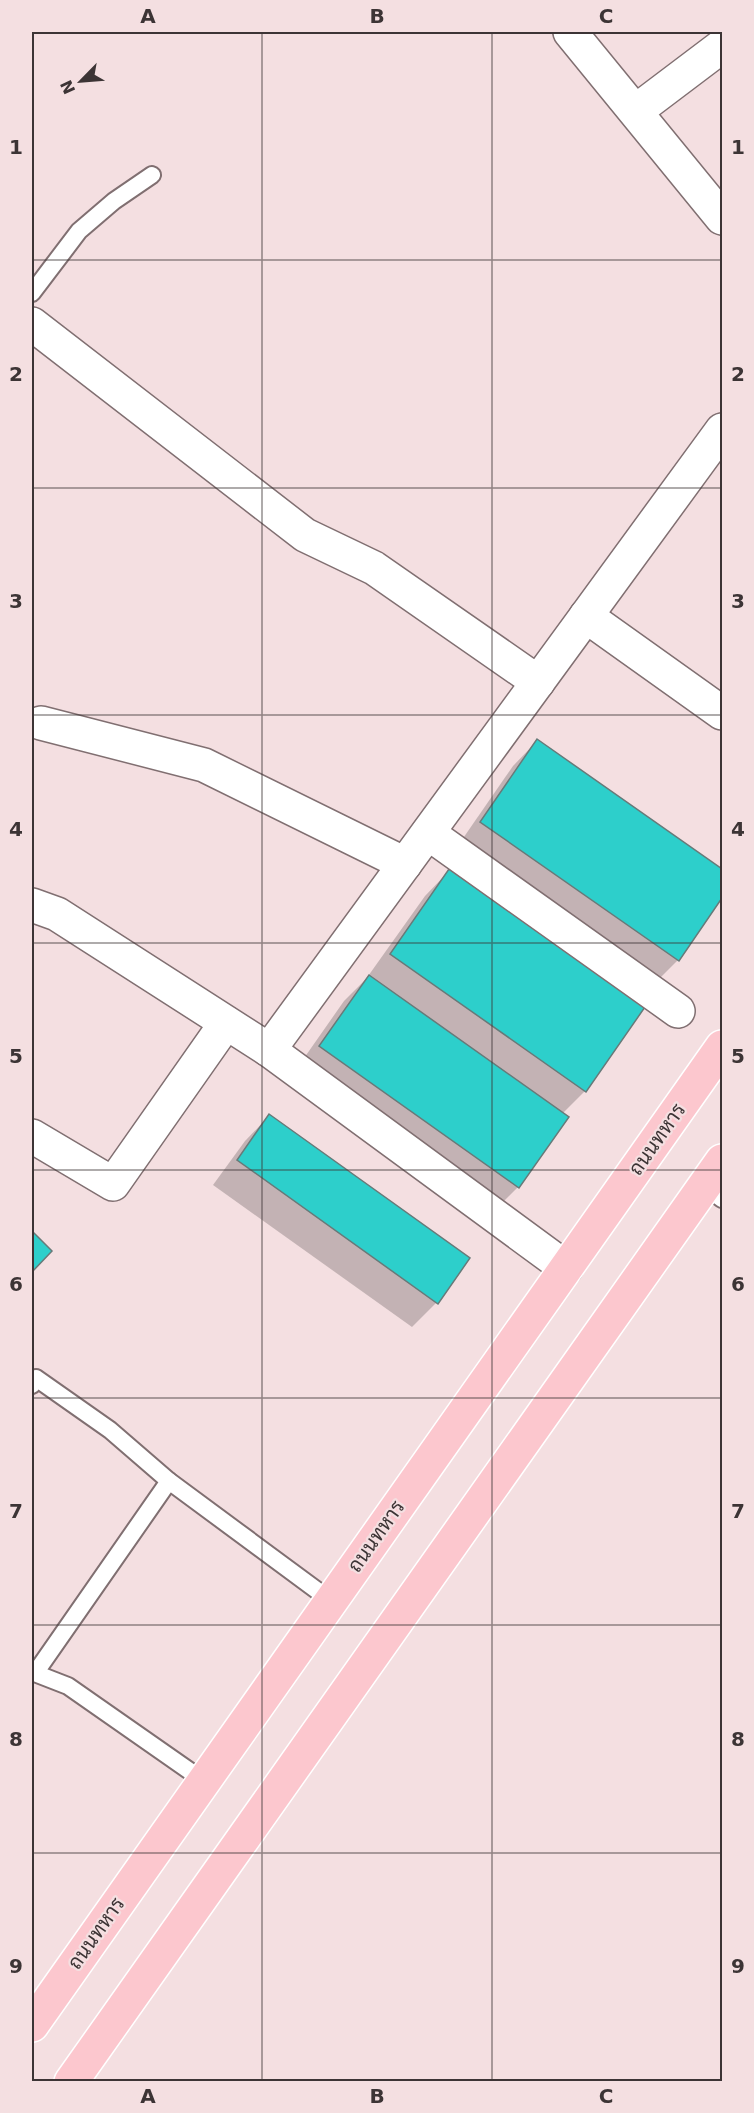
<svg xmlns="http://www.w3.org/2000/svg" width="754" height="2113" viewBox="0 0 754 2113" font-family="'DejaVu Sans',Sarabun,sans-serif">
<rect width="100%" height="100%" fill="#f4dfe1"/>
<g fill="#0003">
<path d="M537,741l185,130v24l-44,65 -24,24 -197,-137 56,-81z"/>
<path d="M449,871l194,137 -58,83 -23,23 5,4 -49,69 -25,25 -198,-141 49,-70 22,-22 59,-83z"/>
<path d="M269,1116l167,187 -24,24 -199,-142 32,-44z"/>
<path d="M32,1233l18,18 -18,19z"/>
</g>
<g fill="#2dcfcb" stroke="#677a79" stroke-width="1.5">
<path d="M537,739l185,130v29l-43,63 -199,-139z"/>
<path d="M449,869l196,138 -59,85 -196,-138z"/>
<path d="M369,975l200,142 -50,71 -200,-142z"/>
<path d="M269,1114l201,144 -32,46 -201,-144z"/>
<path d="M32,1231l20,20 -20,21z"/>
</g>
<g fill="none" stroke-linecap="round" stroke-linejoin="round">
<g stroke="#806f71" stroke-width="20">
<g id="lane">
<path d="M32,293l47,-62 35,-30 38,-26"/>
<path d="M706,1187l16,12"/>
<path d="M32,1385l4,-7 74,52 59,51 161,119"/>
<path d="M32,1672l36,14 136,95"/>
<path d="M36,1672l133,-191"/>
</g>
</g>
<g stroke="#806f71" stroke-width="36">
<g id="street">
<path d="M570,32l152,186"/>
<path d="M636,111l86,-65"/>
<path d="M32,324l273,211 69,33 164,114"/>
<path d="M586,616l136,97"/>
<path d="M41,723l163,42 201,99"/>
<path d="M428,833l250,178"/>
<path d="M32,905l25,9 212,136 297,218"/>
<path d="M269,1050l453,-620"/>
<path d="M32,1136l81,48 113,-161"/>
</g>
</g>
<g stroke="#fff" stroke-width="36">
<g id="primary">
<path d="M32,2025l690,-978"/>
<path d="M71,2082l651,-921"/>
</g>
</g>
<use href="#lane" stroke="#fff" stroke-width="16"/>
<use href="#street" stroke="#fff" stroke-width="33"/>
<use href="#primary" stroke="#fcc7ce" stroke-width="33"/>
</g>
<path fill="none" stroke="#3c3435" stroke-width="1.5" stroke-opacity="0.55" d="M262,32v2050M492,32v2050M32,260h690M32,488h690M32,715h690M32,943h690M32,1170h690M32,1398h690M32,1625h690M32,1853h690"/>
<g text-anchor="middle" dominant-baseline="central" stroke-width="4.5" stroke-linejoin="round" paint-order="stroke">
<g font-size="20" fill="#3c3435" stroke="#f4dfe1">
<text transform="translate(657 1139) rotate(-55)">ถนนทหาร</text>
<text transform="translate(376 1536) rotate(-55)">ถนนทหาร</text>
<text transform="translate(96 1933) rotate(-55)">ถนนทหาร</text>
</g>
</g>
<rect width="754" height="2113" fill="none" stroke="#f4dfe1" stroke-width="66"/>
<g transform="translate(81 81) rotate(245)" stroke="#f4dfe1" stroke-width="4.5" paint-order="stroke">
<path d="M0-4.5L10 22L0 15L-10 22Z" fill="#3c3435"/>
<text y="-9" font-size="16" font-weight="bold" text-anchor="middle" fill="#3c3435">N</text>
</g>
<rect x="33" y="33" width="688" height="2047" fill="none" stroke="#3c3435" stroke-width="2"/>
<g font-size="20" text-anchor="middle" font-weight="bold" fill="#3c3435">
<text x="148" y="23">A</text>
<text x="377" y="23">B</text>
<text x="606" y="23">C</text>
<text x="16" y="154">1</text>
<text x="738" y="154">1</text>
<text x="16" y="381">2</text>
<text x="738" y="381">2</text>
<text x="16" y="608">3</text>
<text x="738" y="608">3</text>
<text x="16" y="836">4</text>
<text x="738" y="836">4</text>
<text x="16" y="1063">5</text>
<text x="738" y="1063">5</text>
<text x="16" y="1291">6</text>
<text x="738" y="1291">6</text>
<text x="16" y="1518">7</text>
<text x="738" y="1518">7</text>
<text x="16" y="1746">8</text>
<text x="738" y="1746">8</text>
<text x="16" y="1973">9</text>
<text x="738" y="1973">9</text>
<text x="148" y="2103">A</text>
<text x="377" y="2103">B</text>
<text x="606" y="2103">C</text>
</g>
</svg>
